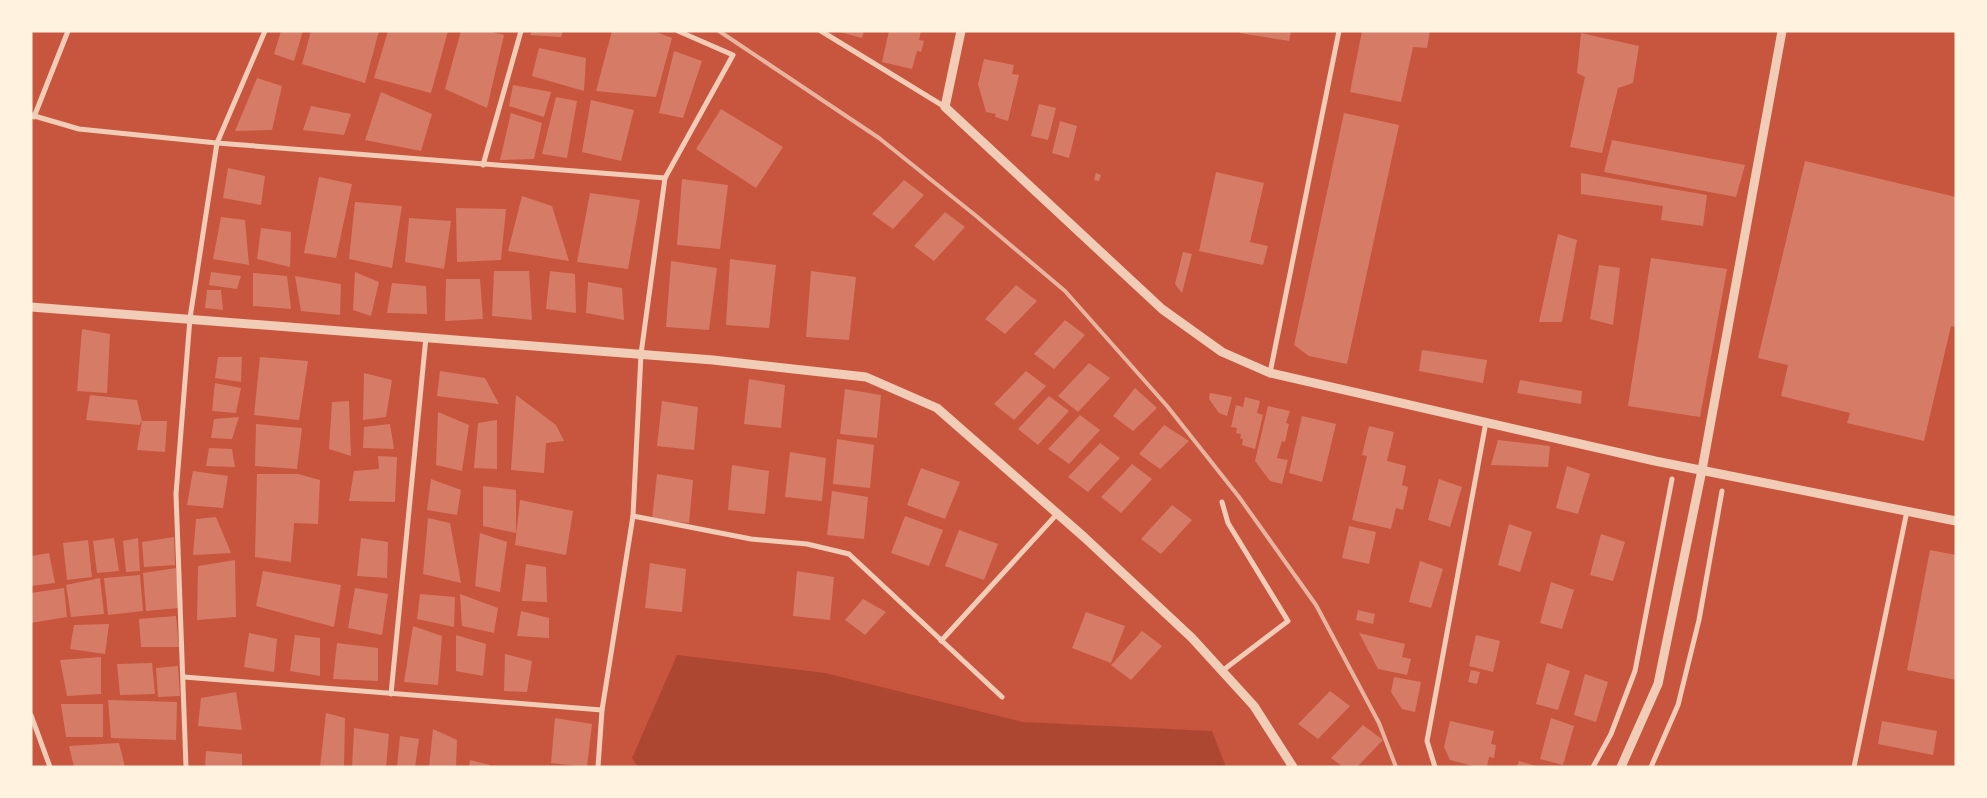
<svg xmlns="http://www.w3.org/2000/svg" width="1987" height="798" viewBox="0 0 1987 798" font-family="'Exo 2',sans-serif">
<rect width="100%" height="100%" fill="#c8553d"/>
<path fill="#ae4732" d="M677,655l148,18 198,49 189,9 14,36h-588l-6,-9z"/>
<g fill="#d67c66">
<path d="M281,31h22l-9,30 -20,-7z"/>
<path d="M311,31h68l-14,52 -63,-19z"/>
<path d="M388,31h60l-17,62 -57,-15z"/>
<path d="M461,31h27l16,4 -17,73 -42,-19z"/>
<path d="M532,31h31l-2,6 -31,-2z"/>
<path d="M612,31h42l18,7 -16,59 -60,-6z"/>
<path d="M836,31h28l-2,7z"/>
<path d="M889,31h32l-2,9 5,1 -3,11 -4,-1 -5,18 -30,-7z"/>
<path d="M1240,31h51l-2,10 -49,-8z"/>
<path d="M1362,31h68l-3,17 -14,-1 -12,55 -51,-10z"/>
<path d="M1581,33l58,13 -6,37 -15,5 -16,65 -32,-6 15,-70 -8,-4z"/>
<path d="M539,48l47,10 -2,33 -52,-15z"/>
<path d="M674,51l28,10 -19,57 -24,-5z"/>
<path d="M984,59l30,6 -2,9 7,1 -11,46 -13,-4 1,-3 -10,-2 -8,-28z"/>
<path d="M257,78l25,8 -10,44 -37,1z"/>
<path d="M513,85l38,7 -7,25 -35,-11z"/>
<path d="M381,92l51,22 -11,37 -56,-11z"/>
<path d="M556,97l21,4 -10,57 -25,-4z"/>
<path d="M591,100l43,10 -13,51 -39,-9z"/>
<path d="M1039,104l17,4 -8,32 -17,-4z"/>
<path d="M311,106l40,8 -7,21 -41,-5z"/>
<path d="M721,109l62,38 -27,41 -60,-39z"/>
<path d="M511,113l31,10 -8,36 -34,1z"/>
<path d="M1344,113l55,12 -52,239 -38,-8 -15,-11z"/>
<path d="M1060,121l17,5 -8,32 -17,-5z"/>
<path d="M1612,140l133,25 -9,32 -132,-25z"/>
<path d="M1805,161l151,36v130l-5,-1 -27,115 -77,-18 3,-10 -69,-17 7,-31 -30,-7z"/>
<path d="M228,168l37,8 -4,29 -38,-7z"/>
<path d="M1216,172l48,11 -14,59 18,4 -5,19 -64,-14z"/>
<path d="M1096,173l5,2 -2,6 -5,-1z"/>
<path d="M1581,173l126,22 -4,31 -42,-6 2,-14 -82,-12z"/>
<path d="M319,177l33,7 -16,74 -32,-5z"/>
<path d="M682,179l46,6 -8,64 -43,-4z"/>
<path d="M904,180l20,15 -31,34 -21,-15z"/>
<path d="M590,193l50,7 -12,69 -51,-7z"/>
<path d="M522,196l30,10 17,55 -61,-10z"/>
<path d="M355,202l47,4 -10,62 -43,-9z"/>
<path d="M456,208l50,1 -5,51 -44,2z"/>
<path d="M945,212l20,15 -31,34 -20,-15z"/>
<path d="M221,217l24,3 4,45 -36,-6z"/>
<path d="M409,218l42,3 -7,48 -39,-7z"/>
<path d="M261,228l30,4 -1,35 -33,-8z"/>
<path d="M1558,234l19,6 -15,82h-23z"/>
<path d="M1183,252l9,2 -10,39 -7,-9z"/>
<path d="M1651,258l76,11 -27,148 -72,-11z"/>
<path d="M730,259l46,6 -7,63 -43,-3z"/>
<path d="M671,261l46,7 -8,62 -43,-3z"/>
<path d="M1599,265l21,3 -7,57 -23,-6z"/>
<path d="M494,271h35l3,49 -40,-4z"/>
<path d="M550,271l25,3 1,39 -30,-4z"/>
<path d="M811,271l45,6 -7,63 -43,-3z"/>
<path d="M211,272l30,4 -4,13 -28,-4z"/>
<path d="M355,272l24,10 -8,34 -18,-6z"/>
<path d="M253,273l34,3 4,33 -38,-3z"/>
<path d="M295,276l46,8 -1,31 -39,-4z"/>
<path d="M446,279h34l3,40 -38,2z"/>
<path d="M588,282l34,6 2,32 -38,-7z"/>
<path d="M392,283l34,3 1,28 -40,-1z"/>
<path d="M1016,285l21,16 -32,33 -20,-15z"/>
<path d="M207,290h14l2,20 -18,-2z"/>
<path d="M1065,320l20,15 -31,34 -20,-15z"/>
<path d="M82,329l28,5 -3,59 -30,-2z"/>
<path d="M1422,350l65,10 -4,23 -64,-12z"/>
<path d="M218,357h24l-1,25 -26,-4z"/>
<path d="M260,357l48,4 -9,59 -45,-5z"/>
<path d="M1089,363l21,15 -32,34 -20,-16z"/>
<path d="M440,371l45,7 14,26 -62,-8z"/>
<path d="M1026,371l20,15 -32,34 -20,-16z"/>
<path d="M364,373l28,7 -6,37 -23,3z"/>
<path d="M749,379l36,6 -4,43 -37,-4z"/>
<path d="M1520,380l62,11 -1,13 -64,-11z"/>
<path d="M215,383l26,5 -5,25 -24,-2z"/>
<path d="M1135,388l22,20 -24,23 -20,-15z"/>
<path d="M845,389l36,6 -4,43 -37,-4z"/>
<path d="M1210,393l22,4 -5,19 -8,-3 -10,-14z"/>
<path d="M90,395l47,5 5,21h25l-2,31 -28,-2 5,-29 -3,4 -53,-5z"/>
<path d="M516,395l40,30 8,16 -18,2 -2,30 -33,-3z"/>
<path d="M1049,396l20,15 -31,34 -20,-16z"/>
<path d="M1245,397l15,4 -3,12 6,2 -8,34 -13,-4 1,-6 -3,-1 1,-4 -5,-1 1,-5 -6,-1 5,-22 7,2z"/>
<path d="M349,401l2,55 -22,-7 3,-47z"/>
<path d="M662,401l36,6 -4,43 -37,-4z"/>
<path d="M1268,406l22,5 -4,12 3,1 -4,18 -3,-1 -5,17 11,2 -6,24 -12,-3 -15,-20z"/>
<path d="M438,412l31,13 -7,46 -26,-6z"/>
<path d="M1080,415l20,15 -31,34 -21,-15z"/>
<path d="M1302,416l34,8 -14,58 -33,-9z"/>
<path d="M239,417l-7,22 -21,-1 3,-19z"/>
<path d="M497,420v49l-23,-1 4,-45z"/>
<path d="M256,424l46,4 -5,41 -42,-3z"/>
<path d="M390,424l4,25 -31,-1 1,-21z"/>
<path d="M1164,425l25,16 -29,28 -21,-15z"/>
<path d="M1369,426l25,6 -7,29 19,5 -4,19 6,2 -5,23 -7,-2 -5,21 -39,-9 15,-64 -5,-1z"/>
<path d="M837,439l37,6 -4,43 -37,-4z"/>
<path d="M1498,440l52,6 -2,21 -57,-2z"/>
<path d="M1100,443l20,15 -32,34 -20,-15z"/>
<path d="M209,448l23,1 3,18 -29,-1z"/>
<path d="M790,452l36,6 -4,43 -37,-4z"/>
<path d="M378,456l19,1 -2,45 -46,-1 5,-30 25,-2z"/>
<path d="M1132,464l20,15 -31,34 -20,-16z"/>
<path d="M732,465l37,6 -4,43 -37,-4z"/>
<path d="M1567,466l23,8 -12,40 -22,-6z"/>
<path d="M921,468l39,14 -15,37 -38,-14z"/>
<path d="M193,471l35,5 -5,32 -36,-3z"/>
<path d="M257,474h41l22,6 -2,44 -24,-1 -3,39 -36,-5z"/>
<path d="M657,474l36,6 -4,43 -37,-4z"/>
<path d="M431,479l30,11 -4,25 -30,-5z"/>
<path d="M1439,479l23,8 -12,40 -22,-7z"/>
<path d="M483,486l33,4v43l-33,-7z"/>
<path d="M832,491l36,6 -4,42 -37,-4z"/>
<path d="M520,500l53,11 -7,44 -51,-10z"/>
<path d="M1172,505l20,15 -31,34 -20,-15z"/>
<path d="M905,516l38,14 -14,36 -38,-13z"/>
<path d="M216,517l15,36 -38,2 3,-36z"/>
<path d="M428,518l22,5 11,60 -38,-9z"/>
<path d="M1509,524l23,8 -12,40 -22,-7z"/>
<path d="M1349,526l27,6 -7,32 -27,-6z"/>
<path d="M959,530l39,14 -14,36 -39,-14z"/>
<path d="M480,533l27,9 -7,50 -25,-6z"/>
<path d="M1601,534l24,8 -12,39 -23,-6z"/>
<path d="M174,537l1,28 -31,2 -2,-25z"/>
<path d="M114,538l5,33 -22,2 -4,-32z"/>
<path d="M138,538l2,33 -14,1 -3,-31z"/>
<path d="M361,538l27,4 -1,36 -30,-2z"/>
<path d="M88,540l4,37 -25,3 -4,-37z"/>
<path d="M1930,550l26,5v125l-49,-10z"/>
<path d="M49,553l6,30 -24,3v-30z"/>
<path d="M235,560l1,57 -39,3 1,-54z"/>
<path d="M1420,561l23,8 -12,39 -22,-6z"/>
<path d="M650,563l36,6 -4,43 -37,-4z"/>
<path d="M526,564l20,3 1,35 -25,-1z"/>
<path d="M176,568l3,40 -33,3 -3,-38z"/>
<path d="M263,571l78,14 -7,42 -78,-21z"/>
<path d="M797,571l37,6 -4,43 -37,-4z"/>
<path d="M140,575l3,36 -35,4 -4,-37z"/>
<path d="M100,578l4,36 -33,3 -5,-32z"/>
<path d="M1551,582l23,8 -12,39 -22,-6z"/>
<path d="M64,588l3,29 -36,6v-30z"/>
<path d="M355,588l33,6 -6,41 -34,-7z"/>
<path d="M420,594l35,3 -1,30 -37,-8z"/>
<path d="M460,594l38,14 -4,25 -32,-7z"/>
<path d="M863,599l23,13 -21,23 -20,-15z"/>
<path d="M1358,610l17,4 -2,10 -17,-4z"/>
<path d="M521,611l28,7v20l-32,-2z"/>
<path d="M1086,612l39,14 -14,37 -39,-15z"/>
<path d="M176,616l3,31h-38l-2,-28z"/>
<path d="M109,624l-4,30 -35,-5 4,-24z"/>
<path d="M413,626l29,10 -4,49 -34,-3z"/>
<path d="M1142,631l20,15 -31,34 -20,-15z"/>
<path d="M249,633l28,6 -3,33 -30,-5z"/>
<path d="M1359,633l46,11 -3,13 9,2 -4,16 -29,-6z"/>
<path d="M295,635l25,3v38l-30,-5z"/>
<path d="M456,635l30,9 -3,32 -27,-5z"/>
<path d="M1476,635l24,6 -7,31 -24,-6z"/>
<path d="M337,643l41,5v33l-45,-2z"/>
<path d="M505,654l27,7 -5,31 -23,-1z"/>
<path d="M101,657v37l-34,2 -7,-36z"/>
<path d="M152,663l3,31 -35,1 -3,-31z"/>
<path d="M1547,663l23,8 -12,39 -22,-6z"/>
<path d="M178,666l2,30 -22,1 -2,-29z"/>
<path d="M1471,670l9,2 -3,12 -9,-2z"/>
<path d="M1585,674l23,8 -12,40 -22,-7z"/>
<path d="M1394,677l27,5 -6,30 -13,-3 -11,-17z"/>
<path d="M1330,691l20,15 -32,33 -20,-15z"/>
<path d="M236,692l6,38 -44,-4 3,-28z"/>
<path d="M108,700l69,2 -1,38 -65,-2z"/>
<path d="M61,704h42v33h-37z"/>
<path d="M326,713l19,5 -1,49h-24z"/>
<path d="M555,718l37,6 -5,43 -36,-4z"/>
<path d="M1551,718l23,8 -11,39 -23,-6z"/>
<path d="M1450,721l44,10 -3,13 5,1 -2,13 -5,-1 -2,10h-10l-27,-7 -6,-13z"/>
<path d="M1882,721l55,10 -4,24 -55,-11z"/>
<path d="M1363,725l20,15 -26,27h-14l-12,-9z"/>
<path d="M354,728l35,6 -3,33h-34z"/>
<path d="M433,729l24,11 -1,27h-27z"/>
<path d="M400,736l19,3 -4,28h-18z"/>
<path d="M119,743l6,24h-51l-5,-21z"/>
<path d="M206,751l36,3v13h-37z"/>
<path d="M470,760l20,5v2h-21z"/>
<path d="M1519,761l17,5v1h-19z"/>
</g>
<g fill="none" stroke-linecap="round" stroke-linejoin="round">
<g stroke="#f1ccb7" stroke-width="5">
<path d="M821,31l124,76"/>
<path d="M31,115l48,14 138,14 448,35"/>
<path d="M34,117l34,-86"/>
<path d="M483,165l38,-134"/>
<path d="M1270,373l69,-342"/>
<path d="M1222,502l6,21 60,98 -66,50"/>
<path d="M633,516l118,23 56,5 42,10 153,143"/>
<path d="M941,641l116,-127"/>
<path d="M184,677l418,33"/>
<path d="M391,694l35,-357"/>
<path d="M31,715l19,52"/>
<path d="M186,767l-10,-273 14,-176 27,-175 48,-112"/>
<path d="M598,767l4,-57 31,-194 8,-162 24,-176 68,-123 -55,-24"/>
<path d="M1435,767l-8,-26 59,-319"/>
<path d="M1593,767l18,-33 24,-63 37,-192"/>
<path d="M1651,767l27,-62 21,-85 23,-129"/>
<path d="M1854,767l53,-256"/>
</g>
<g stroke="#f1ccb7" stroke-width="9">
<path d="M961,31l-16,76 217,202 60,43 48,21 385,88 301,60"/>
<path d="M31,307l682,53 153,17 71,31 147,129 108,101 62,68 39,61"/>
<path d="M1621,767l37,-83 44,-214 80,-439"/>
</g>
<path stroke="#e9b49f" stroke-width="4" d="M719,31l160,107 96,77 90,76 102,115 72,91 77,108 63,118 17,44"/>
</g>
<rect width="1987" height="798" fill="none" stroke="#fff3e0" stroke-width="65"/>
</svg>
